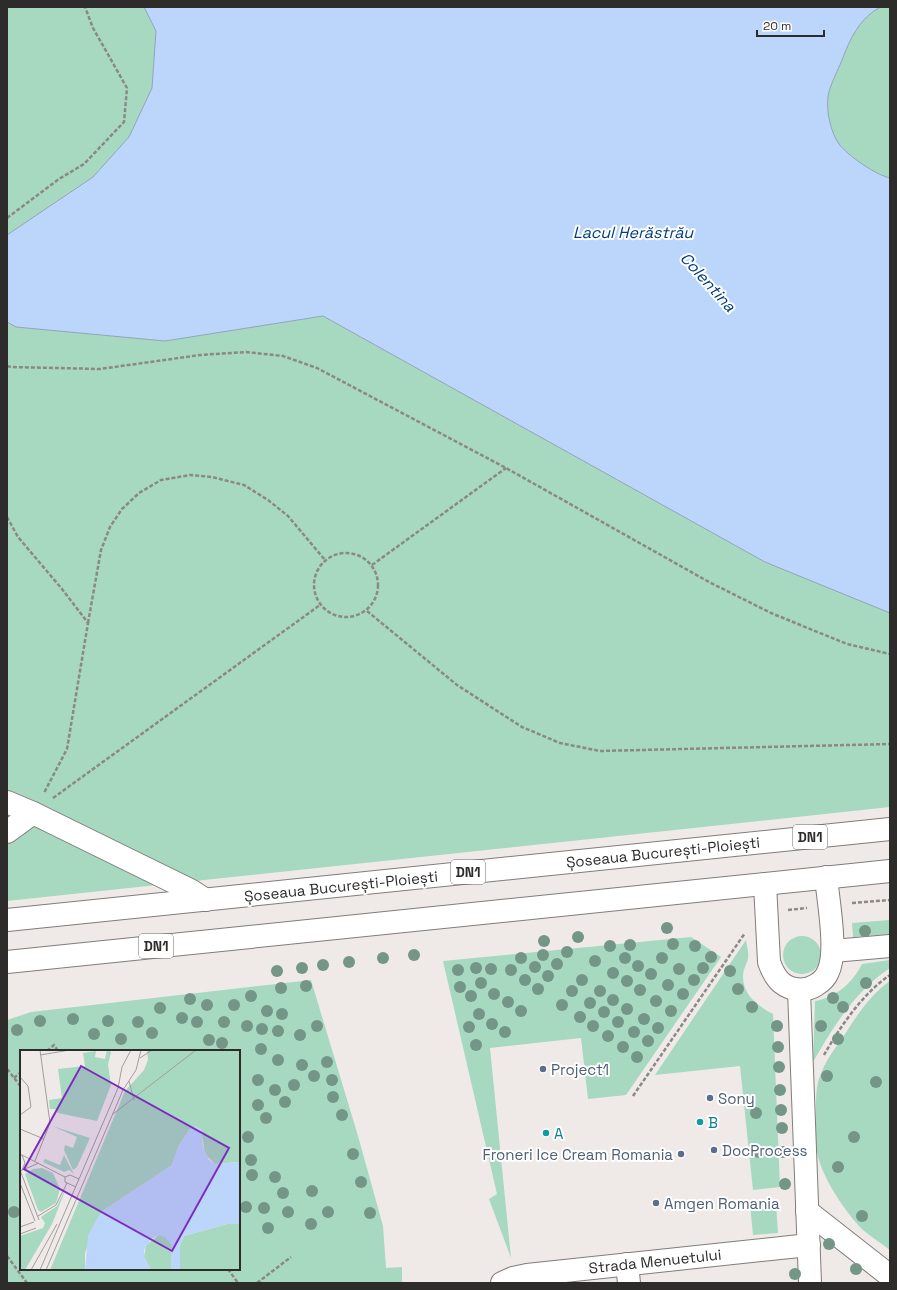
<svg xmlns="http://www.w3.org/2000/svg" width="897" height="1290" viewBox="0 0 897 1290" font-family="'Space Grotesk',sans-serif">
<rect width="100%" height="100%" fill="#efeae7"/>
<g fill="#a6d9c0" fill-rule="evenodd">
<path d="M7,7h137l12,24 -4,57 -23,49 -36,40 -86,58z"/>
<path d="M881,7h9v171c-14,-3 -42,-22 -51,-34 -8,-11 -13,-33 -11,-47 1,-10 10,-27 14,-37 8,-21 18,-43 39,-53z"/>
<path d="M323,316l442,246 125,51v194l-883,94v-579l9,5 149,14z"/>
<path d="M890,920v14l-37,3 -1,-14z"/>
<circle cx="802" cy="955" r="19"/>
<path d="M691,937l30,20 -95,138 -38,4 -7,-61 -91,10 21,210 -22,-59 8,-5 -54,-233z"/>
<path d="M746,940c1,6 3,13 2,19 -2,6 -5,11 -5,18 0,18 15,29 30,37l7,173 -27,3 -13,-124 -85,9z"/>
<path d="M890,960v8c-34,22 -57,59 -77,94l2,-61c22,-4 37,-18 47,-37z"/>
<path d="M311,980l47,156 25,90 3,42 16,-1v16h-395v-263l24,-8zM21,1051h218v218h-218z"/>
<path d="M890,981v269c-9,-7 -19,-13 -27,-20 -18,-18 -42,-54 -46,-78 -2,-15 -2,-29 -1,-43 0,-11 0,-23 4,-33 5,-15 16,-29 25,-42 12,-19 26,-40 45,-53z"/>
<path d="M776,1202l2,31 -25,2 -3,-31z"/>
</g>
<path fill="#bcd6fb" stroke="#91a3bd" d="M144,7h737c-21,10 -31,32 -39,53 -4,10 -13,27 -14,37 -2,14 3,36 11,47 9,12 37,31 51,34v435l-125,-51 -442,-246 -158,25 -149,-14 -9,-5v-87l86,-58 36,-40 23,-49 4,-57z"/>
<g fill="none" stroke-linecap="round" stroke-linejoin="round">
<g stroke="#817c7a" stroke-width="24">
<g id="minor">
<path d="M7,802l26,11 159,78 14,9"/>
<path d="M7,832l26,-19"/>
<path d="M765,884l4,78c5,14 11,24 26,27 7,1 15,0 21,-4 5,-3 10,-8 12,-13 10,-20 0,-72 -2,-95"/>
<path d="M833,951l57,-5"/>
<path d="M799,990l11,293"/>
<path d="M807,1211l83,65"/>
<path d="M627,1264l2,19"/>
<path d="M502,1283l11,-5 14,-3 282,-30"/>
</g>
</g>
<g stroke="#817c7a" stroke-width="24">
<g id="major">
<path d="M7,920l883,-91"/>
<path d="M7,962l883,-91"/>
</g>
</g>
<g stroke="#8c8886" stroke-width="2.5" stroke-dasharray="4 2" stroke-linecap="butt">
<path d="M7,218l52,-39 25,-15 40,-42 3,-34 -34,-60 -8,-21"/>
<path d="M7,366l4,1 89,2 100,-14 46,-3 37,4 34,12 189,100 203,114 62,31 76,31 43,10"/>
<path d="M7,517l11,20 44,52 26,34 -21,126 -23,44"/>
<circle cx="346" cy="585" r="32"/>
<path d="M372,565l134,-97"/>
<path d="M367,611l90,74 65,42 38,16 40,8 290,-7"/>
<path d="M88,623l13,-73 9,-23 12,-18 17,-16 22,-13 29,-5 22,2 32,8 24,15 20,16 37,44"/>
<path d="M53,798l267,-193"/>
<path d="M852,903l38,-3"/>
<path d="M788,910l19,-2"/>
<path d="M47,1051l7,-6 4,6"/>
<path d="M824,1055c16,-28 39,-62 66,-80"/>
<path d="M7,1071l1,-1 13,17"/>
<path d="M14,1078l7,-6"/>
<path d="M633,1096l112,-163"/>
<path d="M7,1256l20,27"/>
<path d="M228,1269l10,14"/>
<path d="M257,1283l34,-26"/>
</g>
<use href="#minor" stroke="#fff" stroke-width="22"/>
<use href="#major" stroke="#fff" stroke-width="22"/>
</g>
<g fill="#749687">
<circle cx="667" cy="928" r="6"/>
<circle cx="865" cy="931" r="6"/>
<circle cx="578" cy="937" r="6"/>
<circle cx="544" cy="941" r="6"/>
<circle cx="673" cy="944" r="6"/>
<circle cx="630" cy="945" r="6"/>
<circle cx="610" cy="946" r="6"/>
<circle cx="695" cy="946" r="6"/>
<circle cx="567" cy="952" r="6"/>
<circle cx="414" cy="955" r="6"/>
<circle cx="543" cy="955" r="6"/>
<circle cx="711" cy="957" r="6"/>
<circle cx="383" cy="958" r="6"/>
<circle cx="521" cy="958" r="6"/>
<circle cx="625" cy="958" r="6"/>
<circle cx="662" cy="958" r="6"/>
<circle cx="595" cy="961" r="6"/>
<circle cx="349" cy="962" r="6"/>
<circle cx="557" cy="964" r="6"/>
<circle cx="323" cy="965" r="6"/>
<circle cx="638" cy="966" r="6"/>
<circle cx="535" cy="967" r="6"/>
<circle cx="302" cy="968" r="6"/>
<circle cx="476" cy="968" r="6"/>
<circle cx="703" cy="968" r="6"/>
<circle cx="491" cy="969" r="6"/>
<circle cx="679" cy="969" r="6"/>
<circle cx="458" cy="970" r="6"/>
<circle cx="511" cy="970" r="6"/>
<circle cx="277" cy="971" r="6"/>
<circle cx="730" cy="971" r="6"/>
<circle cx="613" cy="973" r="6"/>
<circle cx="651" cy="974" r="6"/>
<circle cx="548" cy="976" r="6"/>
<circle cx="525" cy="980" r="6"/>
<circle cx="582" cy="980" r="6"/>
<circle cx="694" cy="980" r="6"/>
<circle cx="627" cy="981" r="6"/>
<circle cx="481" cy="983" r="6"/>
<circle cx="866" cy="983" r="6"/>
<circle cx="668" cy="985" r="6"/>
<circle cx="306" cy="986" r="6"/>
<circle cx="460" cy="987" r="6"/>
<circle cx="281" cy="988" r="6"/>
<circle cx="538" cy="989" r="6"/>
<circle cx="738" cy="989" r="6"/>
<circle cx="640" cy="990" r="6"/>
<circle cx="572" cy="991" r="6"/>
<circle cx="600" cy="991" r="6"/>
<circle cx="494" cy="994" r="6"/>
<circle cx="683" cy="994" r="6"/>
<circle cx="251" cy="996" r="6"/>
<circle cx="471" cy="996" r="6"/>
<circle cx="833" cy="998" r="6"/>
<circle cx="190" cy="999" r="6"/>
<circle cx="613" cy="1000" r="6"/>
<circle cx="656" cy="1001" r="6"/>
<circle cx="508" cy="1002" r="6"/>
<circle cx="590" cy="1003" r="6"/>
<circle cx="207" cy="1005" r="6"/>
<circle cx="234" cy="1005" r="6"/>
<circle cx="562" cy="1005" r="6"/>
<circle cx="752" cy="1007" r="6"/>
<circle cx="843" cy="1007" r="6"/>
<circle cx="160" cy="1008" r="6"/>
<circle cx="627" cy="1009" r="6"/>
<circle cx="267" cy="1011" r="6"/>
<circle cx="521" cy="1011" r="6"/>
<circle cx="671" cy="1011" r="6"/>
<circle cx="604" cy="1012" r="6"/>
<circle cx="282" cy="1014" r="6"/>
<circle cx="479" cy="1014" r="6"/>
<circle cx="580" cy="1017" r="6"/>
<circle cx="182" cy="1018" r="6"/>
<circle cx="73" cy="1019" r="6"/>
<circle cx="644" cy="1019" r="6"/>
<circle cx="40" cy="1021" r="6"/>
<circle cx="108" cy="1021" r="6"/>
<circle cx="138" cy="1022" r="6"/>
<circle cx="197" cy="1022" r="6"/>
<circle cx="224" cy="1022" r="6"/>
<circle cx="618" cy="1022" r="6"/>
<circle cx="492" cy="1024" r="6"/>
<circle cx="247" cy="1026" r="6"/>
<circle cx="317" cy="1026" r="6"/>
<circle cx="593" cy="1026" r="6"/>
<circle cx="777" cy="1026" r="6"/>
<circle cx="821" cy="1026" r="6"/>
<circle cx="469" cy="1027" r="6"/>
<circle cx="658" cy="1028" r="6"/>
<circle cx="262" cy="1029" r="6"/>
<circle cx="17" cy="1030" r="6"/>
<circle cx="278" cy="1031" r="6"/>
<circle cx="505" cy="1032" r="6"/>
<circle cx="634" cy="1032" r="6"/>
<circle cx="152" cy="1033" r="6"/>
<circle cx="94" cy="1034" r="6"/>
<circle cx="300" cy="1035" r="6"/>
<circle cx="608" cy="1036" r="6"/>
<circle cx="121" cy="1039" r="6"/>
<circle cx="838" cy="1039" r="6"/>
<circle cx="209" cy="1040" r="6"/>
<circle cx="648" cy="1041" r="6"/>
<circle cx="222" cy="1043" r="6"/>
<circle cx="476" cy="1045" r="6"/>
<circle cx="623" cy="1047" r="6"/>
<circle cx="778" cy="1047" r="6"/>
<circle cx="261" cy="1049" r="6"/>
<circle cx="637" cy="1057" r="6"/>
<circle cx="278" cy="1060" r="6"/>
<circle cx="327" cy="1062" r="6"/>
<circle cx="302" cy="1065" r="6"/>
<circle cx="779" cy="1067" r="6"/>
<circle cx="314" cy="1076" r="6"/>
<circle cx="827" cy="1076" r="6"/>
<circle cx="258" cy="1080" r="6"/>
<circle cx="332" cy="1080" r="6"/>
<circle cx="876" cy="1082" r="6"/>
<circle cx="294" cy="1085" r="6"/>
<circle cx="275" cy="1090" r="6"/>
<circle cx="780" cy="1090" r="6"/>
<circle cx="333" cy="1097" r="6"/>
<circle cx="285" cy="1102" r="6"/>
<circle cx="258" cy="1105" r="6"/>
<circle cx="781" cy="1110" r="6"/>
<circle cx="756" cy="1113" r="6"/>
<circle cx="342" cy="1115" r="6"/>
<circle cx="266" cy="1118" r="6"/>
<circle cx="782" cy="1128" r="6"/>
<circle cx="248" cy="1137" r="6"/>
<circle cx="854" cy="1137" r="6"/>
<circle cx="759" cy="1152" r="6"/>
<circle cx="783" cy="1152" r="6"/>
<circle cx="353" cy="1154" r="6"/>
<circle cx="251" cy="1160" r="6"/>
<circle cx="838" cy="1167" r="6"/>
<circle cx="252" cy="1175" r="6"/>
<circle cx="275" cy="1177" r="6"/>
<circle cx="361" cy="1182" r="6"/>
<circle cx="785" cy="1184" r="6"/>
<circle cx="312" cy="1191" r="6"/>
<circle cx="283" cy="1193" r="6"/>
<circle cx="246" cy="1207" r="6"/>
<circle cx="264" cy="1208" r="6"/>
<circle cx="14" cy="1212" r="6"/>
<circle cx="288" cy="1212" r="6"/>
<circle cx="328" cy="1212" r="6"/>
<circle cx="370" cy="1213" r="6"/>
<circle cx="862" cy="1216" r="6"/>
<circle cx="311" cy="1224" r="6"/>
<circle cx="268" cy="1228" r="6"/>
<circle cx="829" cy="1244" r="6"/>
<circle cx="856" cy="1269" r="6"/>
<circle cx="795" cy="1274" r="6"/>
</g>
<g fill="#5c6f8a" stroke="#fff" stroke-width="1.5">
<circle cx="543" cy="1069" r="4"/>
<circle cx="710" cy="1098" r="4"/>
<circle cx="714" cy="1150" r="4"/>
<circle cx="681" cy="1154" r="4"/>
<circle cx="656" cy="1203" r="4"/>
</g>
<g fill="#0f9aa8" stroke="#fff" stroke-width="1.5">
<circle cx="700" cy="1122" r="4"/>
<circle cx="546" cy="1133" r="4"/>
</g>
<g text-anchor="middle" dominant-baseline="central" stroke-width="4" stroke-linejoin="round" paint-order="stroke">
<g fill="#fff" stroke="#6d6b6b" stroke-width="1">
<rect x="793" y="825" width="34" height="24" rx="3"/>
<rect x="451" y="860" width="34" height="24" rx="3"/>
<rect x="139" y="934" width="34" height="24" rx="3"/>
</g>
<g font-size="14" font-weight="bold" fill="#2e2c2b">
<text x="810" y="837">DN1</text>
<text x="468" y="872">DN1</text>
<text x="156" y="946">DN1</text>
</g>
<g font-size="15" fill="#2e2c2b" stroke="#fff">
<text transform="translate(663 852) rotate(-6)">Șoseaua București-Ploiești</text>
<text transform="translate(341 886) rotate(-6)">Șoseaua București-Ploiești</text>
<text transform="translate(655 1261) rotate(-6)">Strada Menuetului</text>
</g>
<g font-size="15" fill="#4e5e75" stroke="#fff" text-anchor="start">
<text x="551" y="1069">Project1</text>
<text x="718" y="1098">Sony</text>
<text x="722" y="1150">DocProcess</text>
<text x="673" y="1154" text-anchor="end">Froneri Ice Cream Romania</text>
<text x="664" y="1203">Amgen Romania</text>
</g>
<g font-size="15" fill="#0d838f" stroke="#fff" text-anchor="start">
<text x="708" y="1122">B</text>
<text x="554" y="1133">A</text>
</g>
<g font-size="16" font-style="italic" fill="#023b7f" stroke="#fff">
<text x="633" y="232">Lacul Herăstrău</text>
<text transform="translate(708 282) rotate(48)">Colentina</text>
</g>
</g>
<g transform="translate(20 1050)">
<rect width="220" height="220" fill="#efeae7"/>
<path d="M87,0l4,2 -3,13 3,20 -14,36 -39,-8 -3,-4h-5l-1,-9 13,-2 -4,-29 27,-3 -2,-13 13,-2 -1,6 10,2zM127,0h93v112l-25,2 -10,-10 -4,-25h-11l-11,16 -7,20 -71,47 -16,41v17h-35l75,-179 19,-21 4,-10zM32,76l38,12 -13,29 -4,3 -9,-20 1,-5 8,3 4,-11zM44,105l10,19 -5,-4 -5,2 -21,-10 2,-3 15,6zM22,118l11,5 7,16 -4,14 -15,9 -3,-2 -13,-36 8,-5zM47,136l-15,38 -27,46h-5v-34l23,-8 2,-5 -4,-6 16,-11zM207,174h13v46h-60v-25l4,-9zM139,185l6,1 6,8v26h-20l-7,-13 2,-12z" fill="#a6d9c0"/>
<path d="M176,76l5,3 2,18 6,13 6,4 25,-2v62h-13l-43,12 -4,9v25h-9v-26l-6,-7 -6,-2 -7,3 -8,12v7l7,13h-66l3,-35 13,-23 71,-47 7,-20 11,-16z" fill="#bcd6fb"/>
<path fill="none" stroke="#a29e9c" stroke-width="1" d="M20,5l30,-5M120,8l12,-8M0,27l8,9 3,21 -11,8M109,31l5,19M93,64l83,-64M0,79l24,10M0,104l45,23M15,111l15,-38 -10,-73M0,120l19,50M2,120l3,-7 -3,-8M0,121l19,-8M0,133l15,38M56,137l-11,-5v-5l5,-2 9,4M18,166l18,-11 11,-22M0,177l14,-5M0,184l16,-6M11,220l26,-46M20,220l78,-182 4,-21 9,-17M26,220l77,-180 13,-20 5,-20"/>
<path fill="#7b2cbf" fill-opacity="0.15" stroke="#7b2cbf" stroke-width="2" d="M61,16l148,82 -57,103 -148,-82z"/>
<rect width="220" height="220" fill="none" stroke="#2e2c2b" stroke-width="2"/>
</g>
<rect width="897" height="1290" fill="none" stroke="#2e2c2b" stroke-width="16"/>
<path d="M757 30v6h67v-6" fill="none" stroke="#2e2c2b" stroke-width="2"/>
<text x="763" y="30" font-size="12" fill="#2e2c2b" stroke="#ffffff" stroke-width="3" paint-order="stroke">20 m</text>
</svg>
